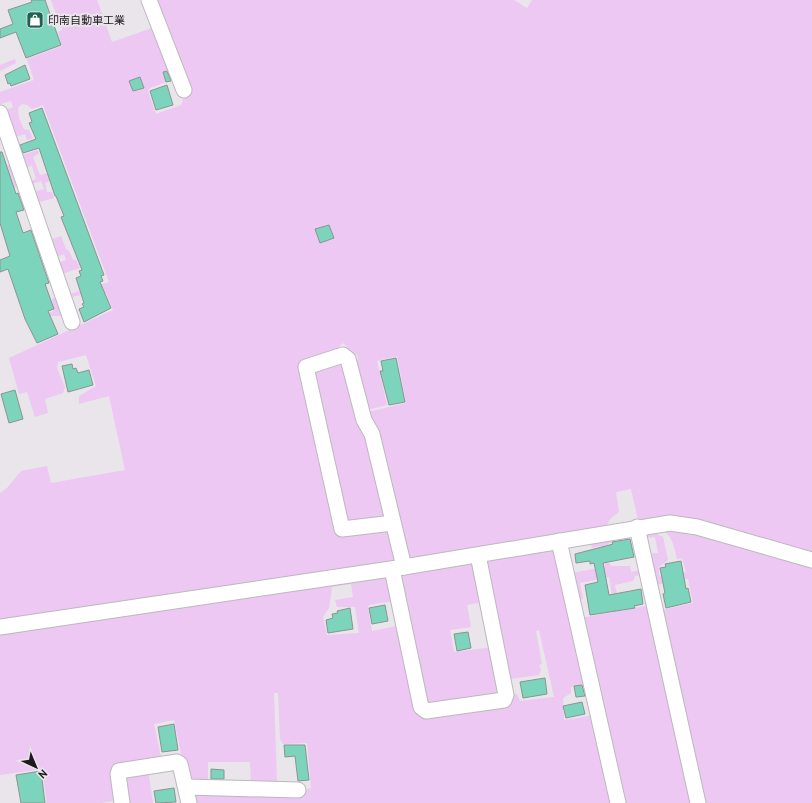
<svg xmlns="http://www.w3.org/2000/svg" width="812" height="803" viewBox="0 0 812 803" font-family="'PT Sans','Noto Sans JP',sans-serif">
<rect width="100%" height="100%" fill="#eae4eb"/>
<g fill="#ecc8f3" fill-rule="evenodd">
<path d="M51,0h46l15,42 43,-15 16,42 -8,3 3,10 -16,6 -2,3 8,23 25,-9 5,-14 -33,-91h361l13,8 5,-8h280v803h-620l-2,-9 110,-2 11,-4 -4,-45 -24,1 -3,-5 -2,-46h-4l3,90 -26,3 -1,-24h-42v24h-16l-10,-28 -8,-38 -20,4 7,33 -44,11 2,32 -18,3h-54l-5,-34 -42,6v-282l7,-5 14,-17 26,-5 4,17 74,-13 -16,-74 -30,8v-8l17,-10 -10,-31 -28,7 -1,6 8,19 -2,6 -18,6 3,14 -13,4 -8,-25 -8,2 -10,-36 104,-48 -7,-17 -22,8 -3,-6 -10,2 -1,-3 39,-12 -66,-177 -11,4 -5,-4 -5,-1 -4,4 1,10 5,11 5,1 4,8 -6,2 -2,-6 -12,4 -10,-27 10,-4 -2,-6 -11,3v-12l34,-12 -7,-21 35,-13 -4,-14 4,-2zM343,343l15,13 -2,10 11,44 20,-5 -10,-44 20,-5 9,47 -38,9 -22,-45 -16,-12zM631,489l8,35c27,7 32,5 38,35l5,-1 4,14 -24,5 -3,-2v-8l9,-7 -5,-23 -8,-4 -13,1 11,52 30,-8 5,1 5,24 -35,8 -8,-6 -29,6 -6,-26 18,-4 2,-5 8,-2 -1,-4 -11,2 -1,-6h-19l-3,-4 -3,-15 9,-8 -24,1 2,8 9,-2 4,21 -34,6 5,27 7,-1 -3,-16 29,-6 6,35 -35,6 21,96 -37,6 -1,-22 8,-5v-6l18,-4 -24,-138 40,-15 5,-11 9,-7 -3,-20zM655,537l3,16 -9,1 -3,-16zM351,584l2,13 -18,3 2,7h18l4,26 -32,2 -4,-18 6,-9 3,-21zM400,600l6,24 -34,7 -4,-24 1,-2zM483,602l27,77 29,-4 2,-5 -2,-5 3,-1 -6,-33 3,-1 15,67 -34,4 -3,-7 -14,-3 -10,-44 -39,5 -4,-22 21,-3 -4,-22z"/>
<path d="M15,59l1,4 -16,8v-6z"/>
<path d="M38,150l1,3 -6,4 7,18 8,-2 3,7 -6,3 2,9h5l2,6 -18,5 -4,-11 12,-3 -3,-8 -12,4v-3l7,-3 -4,-13 -9,2 -4,-12z"/>
<path d="M11,164l8,21 -9,6 -10,-2 14,-4 -7,-20z"/>
<path d="M61,236l5,13 3,2 4,9h3l4,8 -18,6 -4,-11 8,-3 -2,-6 -8,3 -7,-17z"/>
<path d="M60,296l5,15 -4,5h-23l16,-5 -2,-12z"/>
<path d="M148,770l5,33h-26l-2,-30z"/>
</g>
<g fill="#7dd4bc" stroke="#8a9491">
<path d="M31,0h14l16,45 -35,13 -10,-26 -16,6v-9l13,-5 -5,-14 24,-8z"/>
<path d="M25,65l5,14 -19,7 -1,-3 -2,1 -3,-9z"/>
<path d="M167,71l4,10 -5,1 -3,-10z"/>
<path d="M140,77l4,11 -11,3 -4,-10z"/>
<path d="M167,85l6,20 -17,5 -6,-19z"/>
<path d="M42,108l62,167 -3,1 2,5 -3,1 11,26 -27,14 -5,-13 5,-2 -2,-3 2,-1 -8,-25 5,-2 -2,-5 3,-1 -21,-53 3,-1 -8,-20h-1l-16,-48 -16,5 -3,-8 16,-6 -7,-16 3,-1 -3,-9z"/>
<path d="M0,152h2l14,42 2,-1 6,17 -8,2 7,21 8,-3 18,53 -4,1 9,25 -6,2 10,23 -21,9 -12,-24 -17,-50 -8,3v-12l10,-4 -10,-33z"/>
<path d="M329,225l5,13 -14,5 -5,-14z"/>
<path d="M396,358l9,44 -16,3 -9,-34h3l-2,-10z"/>
<path d="M72,364l1,5 3,-1 2,5 11,-3 4,15 -25,7 -6,-26z"/>
<path d="M15,390l8,29 -14,4 -8,-29z"/>
<path d="M630,539l4,18 -31,6 6,32 32,-6 2,15 -9,2 1,2 -45,7 -5,-30 13,-3 -4,-19 -4,1v-3l-14,2 -1,-9 31,-8 7,-2 -1,-2z"/>
<path d="M681,561l5,28 2,-1 3,14 -25,6 -3,-14 2,-1 -5,-25 6,-1 -1,-3z"/>
<path d="M385,605l3,16 -16,3 -3,-16z"/>
<path d="M350,608l3,21 -25,4 -2,-13 7,-2 -1,-4 6,-1 -1,-2z"/>
<path d="M468,632l3,16 -14,3 -3,-17z"/>
<path d="M545,678l2,16 -24,4 -3,-16z"/>
<path d="M582,685l3,11 -9,1 -2,-11z"/>
<path d="M582,702l3,12 -19,4 -3,-12z"/>
<path d="M174,724l4,26 -16,2 -4,-25z"/>
<path d="M284,745h21l4,35 -11,1 -3,-25 -10,1z"/>
<path d="M211,769l13,1v9h-13z"/>
<path d="M41,771l4,32h-24l-5,-28z"/>
<path d="M174,788l2,14 -20,1 -2,-12z"/>
</g>
<g fill="none" stroke-linecap="round" stroke-linejoin="round">
<g stroke="#bdb7be" stroke-width="17">
<g id="minor">
<path d="M149,0l35,90"/>
<path d="M0,113l72,209"/>
<path d="M393,523l-51,6 -36,-162 37,-12 5,4 16,61 8,14 32,133"/>
<path d="M637,527l61,276"/>
<path d="M559,541l59,262"/>
<path d="M392,569l29,138 5,4 78,-11 2,-5 -28,-140"/>
<path d="M0,627l404,-60 266,-44 27,4 115,33"/>
<path d="M186,787l112,3"/>
<path d="M122,803l-4,-29 1,-3 58,-9 3,2 9,39"/>
</g>
</g>
<use href="#minor" stroke="#fff" stroke-width="15"/>
</g>
<defs>
<g id="shop-square" transform="scale(0.9)"><rect x="-9" y="-9" width="18" height="18" rx="4" fill="#1f6253" stroke="#eae4eb"/><path d="M-5-2.5h2.3a2.7 3.5 0 0 1 5.4 0H5L5.5 6h-11ZM-1.5-2.5h3a1.5 2.3 0 0 0-3 0Z" fill="#fff"/></g>
</defs>
<g fill-rule="evenodd">
<use href="#shop-square" x="35" y="20"/>
</g>
<g text-anchor="middle" dominant-baseline="central" stroke-width="4" stroke-linejoin="round" paint-order="stroke">
<g font-size="11" fill="#1d1a1d" stroke="#eae4eb" text-anchor="start">
<text x="48" y="20">印南自動車工業</text>
</g>
</g>
<g transform="translate(36 767) rotate(136)" stroke="#eae4eb" stroke-width="3" paint-order="stroke">
<path d="M0-3L7 15L0 10L-7 15Z" fill="#1d1a1d"/>
<text y="-6" font-size="11" font-weight="bold" text-anchor="middle" fill="#1d1a1d">N</text>
</g>
</svg>
